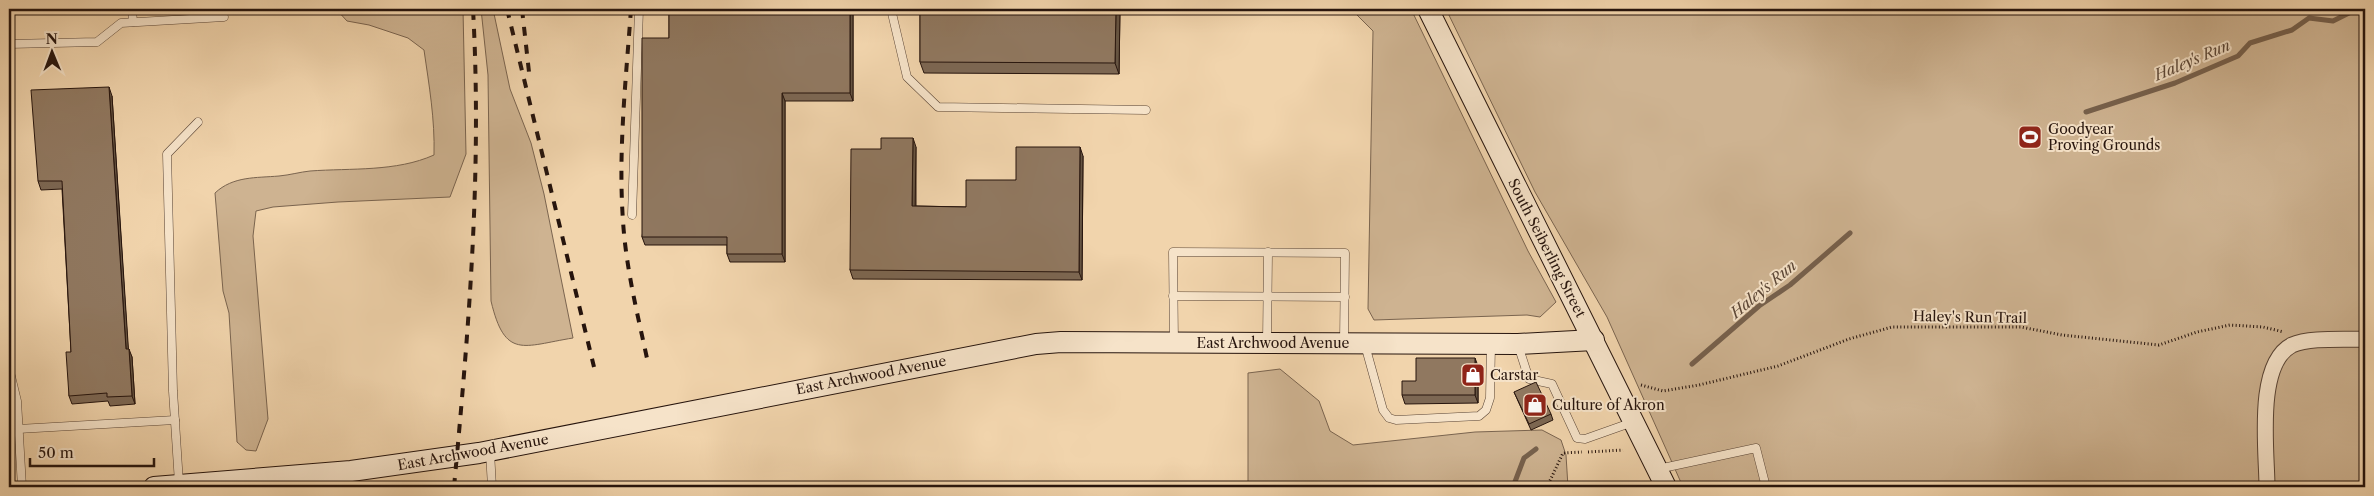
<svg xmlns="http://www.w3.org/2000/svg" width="2374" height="496" viewBox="0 0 2374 496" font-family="'Libre Caslon Text',serif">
<rect width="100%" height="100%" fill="#f1d4ac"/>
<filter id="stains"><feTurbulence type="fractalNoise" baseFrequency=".004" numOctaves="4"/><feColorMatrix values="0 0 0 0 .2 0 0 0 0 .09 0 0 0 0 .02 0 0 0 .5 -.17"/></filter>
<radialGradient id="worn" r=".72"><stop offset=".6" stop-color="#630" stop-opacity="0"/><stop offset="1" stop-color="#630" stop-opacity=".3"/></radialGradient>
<g fill="#ceb391" stroke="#7a644f">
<path d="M336,9h127l3,145 -16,43 -112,5 -65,5 -17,4 -3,25 15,183 -12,32 -10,-1 -9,-8 -8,-129 -6,-22 -8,-98c18,-17 41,-15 64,-17 11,-1 21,-4 31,-5 41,-3 86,1 124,-16 1,-36 -5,-70 -10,-105l-16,-12 -39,-13 -22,-4z"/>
<path d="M481,9h12l17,80 21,54 13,51 29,144c-50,8 -68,22 -82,-37l-3,-226z"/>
<path d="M1268,9h143l117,242 28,51 -16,15 -13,-2 -153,5 -6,-11 5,-278 -19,-19z"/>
<path d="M1446,9h919v478h-682l-76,-170 -72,-125z"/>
<path d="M1280,369l39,32 11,30 23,14 122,-13 67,-2 19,10 5,15 2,32h-320v-114z"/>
</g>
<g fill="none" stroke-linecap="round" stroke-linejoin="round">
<g stroke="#76604c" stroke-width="5">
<path d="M2086,112l89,-29 63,-27 12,-13 42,-13 17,-12 24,3 24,-12"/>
<path d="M1692,364l67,-58 31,-21 60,-52"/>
<path d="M1513,487l11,-29 12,-9"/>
</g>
<g stroke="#594435" stroke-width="9">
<g id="service">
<path d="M132,9l1,13"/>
<path d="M891,9l16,68 31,30 208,3"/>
<path d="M9,44l88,-2 24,-19 103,-6"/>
<path d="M632,215l7,-206"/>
<path d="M1173,296l172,1"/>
<path d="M1174,343l-1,-91 172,1 -1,90"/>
<path d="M1267,343l1,-91"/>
<path d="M1365,345l18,65 6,8 7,2 83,-4 7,-6 4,-12 1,-54"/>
<path d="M1518,345l11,34 23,5 25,54 8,1 48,-17"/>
<path d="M9,368l8,33 5,86"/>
<path d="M18,429l157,-9"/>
<path d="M490,452l2,35"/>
<path d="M1658,469l98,-21 10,39"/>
<path d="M179,483l-6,-92 -6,-237 31,-32"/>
</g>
</g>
<g stroke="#594435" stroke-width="17">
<path id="minor" d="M2267,487c0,-35 -12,-123 25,-142 18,-8 53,-5 73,-6"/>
</g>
<g stroke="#26140d" stroke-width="22">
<g id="secondary">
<path d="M1428,9l238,478"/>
<path d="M154,487l197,-16 128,-18 557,-109 25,-2 457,2 76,-4"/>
</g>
</g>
<g stroke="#26140d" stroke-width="3" stroke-dasharray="1 2.5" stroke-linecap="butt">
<path d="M1641,385l22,6 36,-6 79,-19 71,-27 43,-12h129l41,8 97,10 38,-13 33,-7 33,2 21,5"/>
<path d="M1588,452l35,-2"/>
<path d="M1547,487l16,-34 19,-1"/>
</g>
<use href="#service" stroke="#f6e3c9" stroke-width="8"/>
<use href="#minor" stroke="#f6e3c9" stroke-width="15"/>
<use href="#secondary" stroke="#f6e3c9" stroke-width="20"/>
<g stroke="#26140d" stroke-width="4" stroke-dasharray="9 9" stroke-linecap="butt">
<path d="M507,9l87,358"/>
<path d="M522,9l7,63"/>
<path d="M631,9c-5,70 -13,142 -8,212 3,48 15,95 25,142"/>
<path d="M454,487c15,-161 28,-316 19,-478"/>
</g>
</g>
<g fill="#7c6753" stroke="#26140d">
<path d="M669,9h184v92h-68v161h-55l-3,-8v-9h-82l-3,-8 27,-199z"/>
<path d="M920,9h200l-1,65 -195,-1 -4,-11z"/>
<path d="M112,96l16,253 4,8 3,47 -25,2 -2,-5 -36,3 -3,-8 2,-44 -9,-163 -21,1 -3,-9z"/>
<path d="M916,147v59l50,1 50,-27 67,-24 -1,124 -229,-1 -3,-9 31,-121z"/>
<path d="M1478,366v37l-73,1 -3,-9 14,-14z"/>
<path d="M1514,392l37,22 2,6 -22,10z"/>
</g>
<g fill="#655443" stroke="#26140d">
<path d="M850,9h3v92l-3,-8z"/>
<path d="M1116,9h4l-1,65 -4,-11z"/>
<path d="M109,87l3,9 17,262 -3,-9z"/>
<path d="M782,93l3,8v161l-3,-8z"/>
<path d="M913,138l3,9 -1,68 -3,-9z"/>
<path d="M1080,147l3,9 -1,124 -3,-8z"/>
<path d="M129,349l3,8 3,47 -3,-8z"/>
<path d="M1475,358l3,8v37l-3,-8z"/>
</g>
<g fill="#907860" stroke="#26140d">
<path d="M669,9h181v84h-68v161h-55v-17h-85v-199h27z"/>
<path d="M920,9h196l-1,54 -195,-1z"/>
<path d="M109,87l17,262h3l3,47 -25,1v-4l-38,3 -3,-44h5l-9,-171h-24l-7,-91z"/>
<path d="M881,138h32l-1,68 54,1v-27h50v-33h64l-1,125 -229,-2 1,-121h30z"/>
<path d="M1416,358h59v37h-73v-14h14z"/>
<path d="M1536,382l15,32 -22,10 -15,-32z"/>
</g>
<defs>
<g id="stadium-square" transform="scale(1.25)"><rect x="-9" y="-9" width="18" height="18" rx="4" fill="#8f2418" stroke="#f6e3c9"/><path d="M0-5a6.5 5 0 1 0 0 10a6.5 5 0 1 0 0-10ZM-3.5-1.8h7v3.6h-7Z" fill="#fff"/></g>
<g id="shop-square" transform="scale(1.25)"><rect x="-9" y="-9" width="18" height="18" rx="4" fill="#8f2418" stroke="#f6e3c9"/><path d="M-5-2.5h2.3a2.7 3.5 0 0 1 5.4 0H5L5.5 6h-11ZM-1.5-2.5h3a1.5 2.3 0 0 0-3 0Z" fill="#fff"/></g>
</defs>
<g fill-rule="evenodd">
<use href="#stadium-square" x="2030" y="137"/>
<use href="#shop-square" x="1473" y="375"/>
<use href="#shop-square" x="1535" y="405"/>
</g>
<g text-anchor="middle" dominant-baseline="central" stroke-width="4" stroke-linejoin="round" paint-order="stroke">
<g font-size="14" fill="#26140d" stroke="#f6e3c9" text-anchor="start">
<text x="2048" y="129">Goodyear<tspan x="2048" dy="16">Proving Grounds</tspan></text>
<text x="1490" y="375">Carstar</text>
<text x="1552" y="405">Culture of Akron</text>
</g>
<g font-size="14" fill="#26140d" stroke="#f6e3c9">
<text transform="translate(1547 248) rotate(63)">South Seiberling Street</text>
<text transform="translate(1970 317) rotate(1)">Haley's Run Trail</text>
<text x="1273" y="343">East Archwood Avenue</text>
<text transform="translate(871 375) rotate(-11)">East Archwood Avenue</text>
<text transform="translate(473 452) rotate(-10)">East Archwood Avenue</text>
</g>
<g font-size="15" font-style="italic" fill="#5c4737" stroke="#f6e3c9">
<text transform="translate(2192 60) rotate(-23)">Haley's Run</text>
<text transform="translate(1763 289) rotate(-40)">Haley's Run</text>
</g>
</g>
<rect width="2374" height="496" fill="none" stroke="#f1d4ac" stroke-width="30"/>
<rect x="10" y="10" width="2354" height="476" fill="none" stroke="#26140d" stroke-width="2.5"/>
<rect x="15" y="15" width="2344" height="466" fill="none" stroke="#26140d"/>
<g transform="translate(52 52) rotate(359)" stroke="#f6e3c9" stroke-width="4" paint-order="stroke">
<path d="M0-4L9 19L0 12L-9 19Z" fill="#26140d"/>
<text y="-8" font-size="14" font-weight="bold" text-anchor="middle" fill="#26140d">N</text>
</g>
<path d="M30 458v8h124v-8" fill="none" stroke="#26140d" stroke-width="2.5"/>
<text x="38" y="458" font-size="15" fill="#26140d" stroke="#f6e3c9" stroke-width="4" paint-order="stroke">50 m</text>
<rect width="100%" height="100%" filter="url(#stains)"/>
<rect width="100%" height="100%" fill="url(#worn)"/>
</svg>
